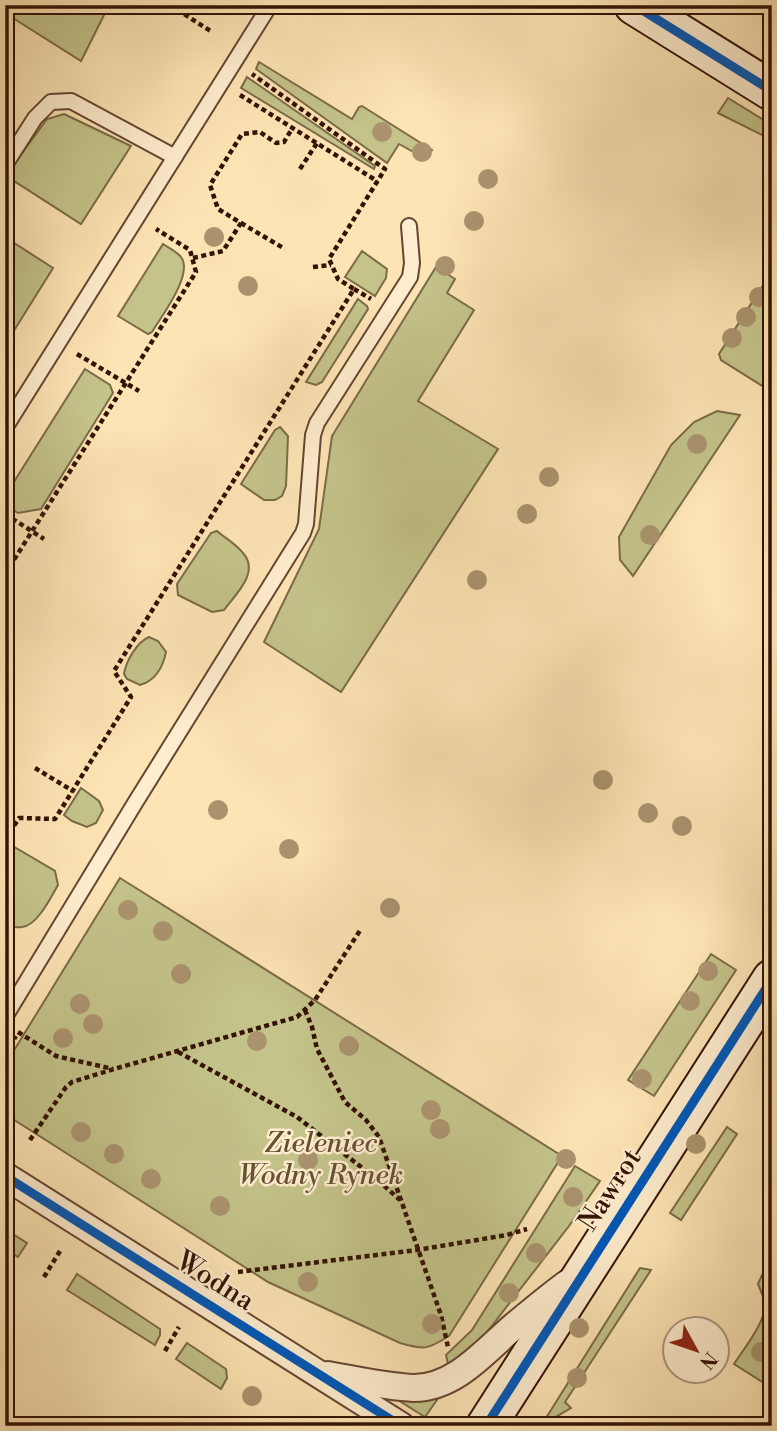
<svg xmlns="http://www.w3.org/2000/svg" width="777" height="1431" viewBox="0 0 777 1431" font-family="'Libre Bodoni',serif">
<rect width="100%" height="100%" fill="#fde4b4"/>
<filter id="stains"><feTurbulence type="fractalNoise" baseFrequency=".00286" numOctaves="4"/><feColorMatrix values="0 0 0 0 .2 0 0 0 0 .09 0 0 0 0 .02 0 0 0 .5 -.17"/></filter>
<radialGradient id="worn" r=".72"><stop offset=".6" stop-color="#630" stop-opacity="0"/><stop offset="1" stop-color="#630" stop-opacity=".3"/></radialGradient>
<g fill="#c3c38a" stroke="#7c6a48" stroke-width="2">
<path d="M5,5h104l-28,56 -76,-48z"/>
<path d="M259,62l93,57 7,-12 3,-1 70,44 -6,9 -27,-15 -12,19 -131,-94z"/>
<path d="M247,77l128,89 -1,3 -133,-81z"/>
<path d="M728,98l44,27v15l-54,-27z"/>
<path d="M64,114l67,32 -50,78 -70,-45 -2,-8 38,-52z"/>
<path d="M5,237l48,31 -48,77z"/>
<path d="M163,244c6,4 14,8 18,13 13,17 -20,60 -29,75l-4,2 -30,-18z"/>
<path d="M362,251l25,18 -1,9 -11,18 -30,-19z"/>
<path d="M436,267l19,12 -8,14 27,17 -56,91 80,48 -157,243 -77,-50 55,-113 13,-93z"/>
<path d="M772,271v121l-51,-32 -2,-6z"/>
<path d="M358,299l9,7 1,3 -46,73 -6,3 -10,-3z"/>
<path d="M85,369l25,16 3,8 -72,116 -23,4 -13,-8v-9z"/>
<path d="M717,411l23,4 -107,161 -13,-16 -1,-23 52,-92 23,-23z"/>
<path d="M280,427l8,9 -2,50 -4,10 -7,4h-11l-23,-16 34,-54z"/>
<path d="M217,531c8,7 19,13 26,22 17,19 -7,41 -19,57l-12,2 -34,-17 -1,-11 34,-51z"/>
<path d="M149,637l9,4 8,11c-3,15 -11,29 -26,33l-13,-6 -3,-5c2,-13 13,-32 25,-37z"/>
<path d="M81,788l18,13 4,9 -7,13 -9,4 -15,-6 -8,-6z"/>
<path d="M11,845l44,26 3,14c-7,12 -21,41 -36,42 -5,1 -11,0 -17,-1v-72z"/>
<path d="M120,878l442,278 -113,180c-22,14 -25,14 -49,7l-132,-61 -263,-168v-49z"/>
<path d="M711,954l25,16 -82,126 -26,-16z"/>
<path d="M727,1127l10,7 -56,86 -11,-7z"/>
<path d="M575,1166l25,15 -31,45 -92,119 -28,23 -3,-13 26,-25z"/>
<path d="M5,1229l22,14 -9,14 -13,-8z"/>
<path d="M640,1268l11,2 -86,132 6,6 -17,10 -3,8h-10z"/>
<path d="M77,1274l83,55v6l-5,10 -88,-55z"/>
<path d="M762,1275l10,6v107l-38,-24c9,-14 31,-41 31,-59 -1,-7 -4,-14 -7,-21z"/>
<path d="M187,1343l39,26 1,9 -6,11 -45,-30z"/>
<path d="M393,1397h46l-14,20z"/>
</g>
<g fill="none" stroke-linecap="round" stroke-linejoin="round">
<g stroke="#664631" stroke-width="18">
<g id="lane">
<path d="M5,165l30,-47 16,-16 20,-1 104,56"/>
<path d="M5,428l265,-423"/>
<path d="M5,1017l130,-214 168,-270 3,-9 7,-89 4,-12 93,-146 2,-14 -3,-37"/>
</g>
</g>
<g stroke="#664631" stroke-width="30">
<g id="street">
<path d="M5,1176l396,250"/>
<path d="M328,1375c28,5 58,12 86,13 41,0 71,-37 99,-61 18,-15 36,-30 55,-44"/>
</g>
</g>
<g stroke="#341205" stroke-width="42">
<g id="secondary">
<path d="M634,5l138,86"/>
<path d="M486,1426l286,-447"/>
</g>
</g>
<g stroke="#341205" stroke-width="4.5" stroke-dasharray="5 3.5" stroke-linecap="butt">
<path d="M170,5l42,27"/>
<path d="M240,95l137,86"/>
<path d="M300,169l17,-26"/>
<path d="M241,223l44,26"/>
<path d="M193,258l30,-7 18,-28 -23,-14 -8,-24 32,-51 18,-2 16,11 8,-1 9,-15"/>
<path d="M313,267l18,-2"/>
<path d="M354,289l17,10"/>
<path d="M77,354l62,37"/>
<path d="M5,514l39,25"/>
<path d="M5,574l191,-302 -6,-22 -34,-21"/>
<path d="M35,768l38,23"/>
<path d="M5,840l14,-22 36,1 76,-122 -17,-26 240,-382 -16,-10 -9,-20 56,-90 -133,-95"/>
<path d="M305,1010l7,17 5,22 28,53 21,18 13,17 62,178 7,32"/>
<path d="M18,1032l38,24 57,13"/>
<path d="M178,1052l119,65 82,64 21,19"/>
<path d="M5,1053l11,-17"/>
<path d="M30,1140l36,-53 6,-5 42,-13 183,-52 18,-17 46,-71"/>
<path d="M238,1272l179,-22 90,-15 20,-6"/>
<path d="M44,1277l16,-26"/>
<path d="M165,1351l14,-24"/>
</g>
<use href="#lane" stroke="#feedce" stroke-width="14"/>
<use href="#street" stroke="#feedce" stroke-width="26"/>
<use href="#secondary" stroke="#feedce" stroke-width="38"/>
<g stroke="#feedce" stroke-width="13">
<g id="cycleway">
<path d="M634,5l138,86"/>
<path d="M5,1176l396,250"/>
<path d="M486,1426l286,-447"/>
</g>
</g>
<use href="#cycleway" stroke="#0057b8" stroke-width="9"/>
</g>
<g fill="#aa936e">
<circle cx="382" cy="132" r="10"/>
<circle cx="422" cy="152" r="10"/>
<circle cx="488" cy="179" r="10"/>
<circle cx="474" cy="221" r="10"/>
<circle cx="214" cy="237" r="10"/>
<circle cx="445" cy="266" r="10"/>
<circle cx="248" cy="286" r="10"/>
<circle cx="759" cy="297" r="10"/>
<circle cx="746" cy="317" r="10"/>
<circle cx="732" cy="338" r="10"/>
<circle cx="697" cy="444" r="10"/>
<circle cx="549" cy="477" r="10"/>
<circle cx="527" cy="514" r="10"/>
<circle cx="650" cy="535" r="10"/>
<circle cx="477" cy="580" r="10"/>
<circle cx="603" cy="780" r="10"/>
<circle cx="218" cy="810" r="10"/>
<circle cx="648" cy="813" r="10"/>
<circle cx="682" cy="826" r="10"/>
<circle cx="289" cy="849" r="10"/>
<circle cx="390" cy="908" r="10"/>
<circle cx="128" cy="910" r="10"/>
<circle cx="163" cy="931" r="10"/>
<circle cx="708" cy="971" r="10"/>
<circle cx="181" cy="974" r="10"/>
<circle cx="690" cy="1001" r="10"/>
<circle cx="80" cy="1004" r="10"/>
<circle cx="93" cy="1024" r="10"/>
<circle cx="63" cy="1038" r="10"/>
<circle cx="257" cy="1041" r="10"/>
<circle cx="349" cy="1046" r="10"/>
<circle cx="642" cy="1079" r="10"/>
<circle cx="431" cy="1110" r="10"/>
<circle cx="440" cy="1129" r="10"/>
<circle cx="81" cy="1132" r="10"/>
<circle cx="696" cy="1144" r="10"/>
<circle cx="114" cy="1154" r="10"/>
<circle cx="566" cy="1159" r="10"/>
<circle cx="308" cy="1160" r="10"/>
<circle cx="151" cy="1179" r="10"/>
<circle cx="573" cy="1197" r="10"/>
<circle cx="220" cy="1206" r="10"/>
<circle cx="536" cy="1253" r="10"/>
<circle cx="308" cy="1282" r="10"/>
<circle cx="509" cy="1293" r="10"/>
<circle cx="432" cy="1324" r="10"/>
<circle cx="579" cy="1328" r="10"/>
<circle cx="761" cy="1352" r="10"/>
<circle cx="577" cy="1378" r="10"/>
<circle cx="252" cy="1396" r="10"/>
</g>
<g text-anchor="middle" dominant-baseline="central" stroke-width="5" stroke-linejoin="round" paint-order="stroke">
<g font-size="28" font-style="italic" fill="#665034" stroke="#feedce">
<text x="321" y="1143">Zieleniec<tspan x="321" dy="32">Wodny Rynek</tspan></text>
</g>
<g font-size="28" fill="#341205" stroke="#feedce">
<text transform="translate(610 1190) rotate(-57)">Nawrot</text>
<text transform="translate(215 1281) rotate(32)">Wodna</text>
</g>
</g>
<rect width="777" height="1431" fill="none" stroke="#fde4b4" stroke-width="28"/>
<rect x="7" y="7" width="763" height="1417" fill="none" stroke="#341205" stroke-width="3.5"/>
<rect x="14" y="14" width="749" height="1403" fill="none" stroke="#341205" stroke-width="2"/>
<g transform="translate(696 1350) rotate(130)"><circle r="33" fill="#feedce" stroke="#ad957e" stroke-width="2"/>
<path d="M0-5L12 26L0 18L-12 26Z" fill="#8f2418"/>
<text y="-10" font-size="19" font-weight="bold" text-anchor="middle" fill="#341205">N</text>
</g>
<rect width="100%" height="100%" filter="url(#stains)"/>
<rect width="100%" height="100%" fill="url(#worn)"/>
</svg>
